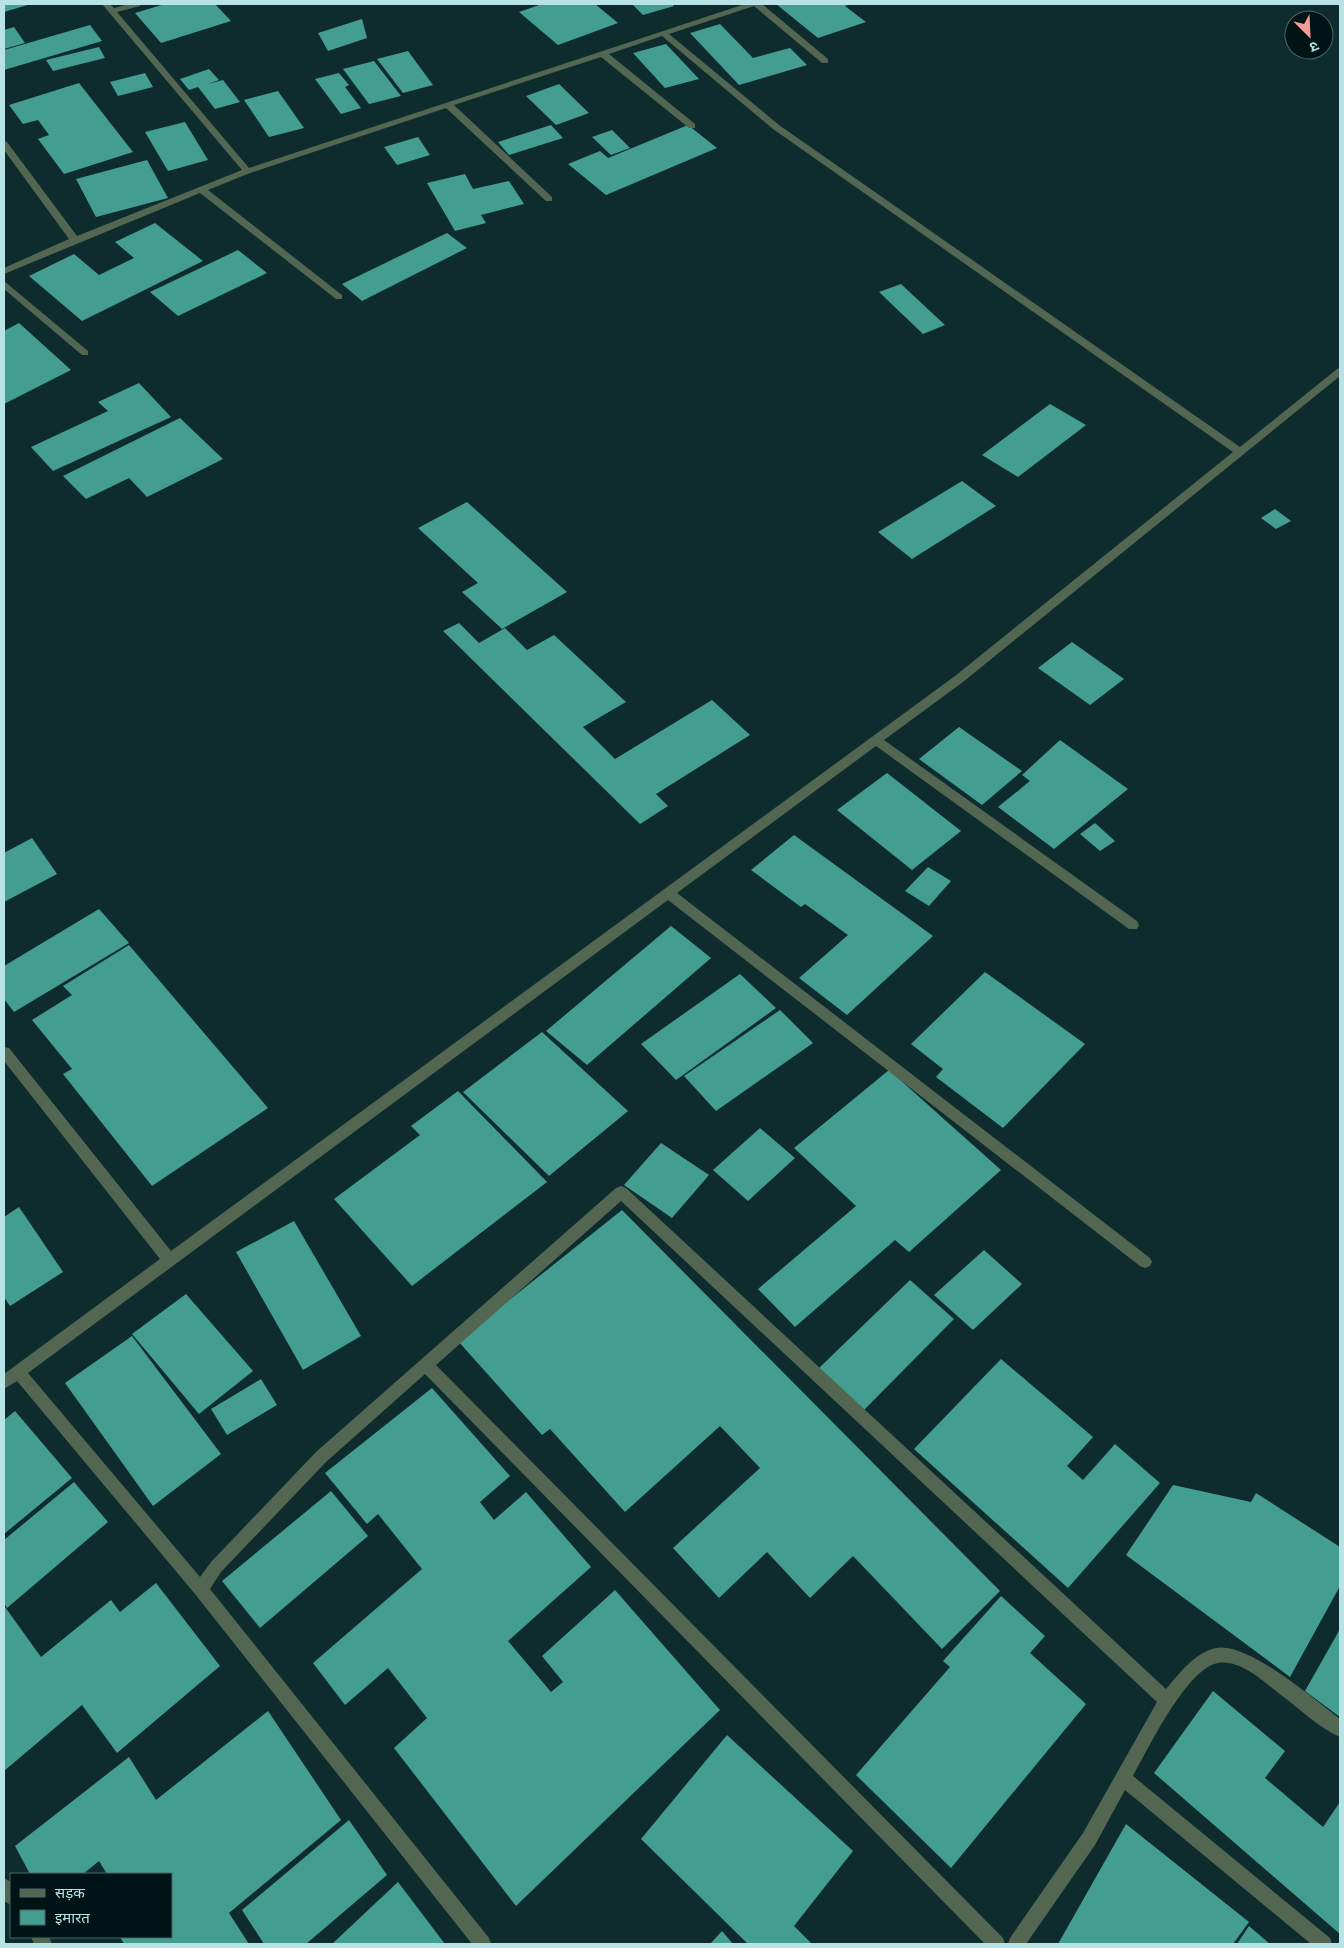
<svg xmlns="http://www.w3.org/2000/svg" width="1344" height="1948" viewBox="0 0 1344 1948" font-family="'PT Sans Narrow','Noto Sans Devanagari',sans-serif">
<rect width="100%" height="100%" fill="#0e2c2e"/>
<g fill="#439d90">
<path d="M4,4h27l-27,8z"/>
<path d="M165,4h50l16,17 -70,22 -26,-30z"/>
<path d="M542,4h53l23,19 -60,22 -39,-33z"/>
<path d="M632,4h40l2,2 -31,9z"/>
<path d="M776,4h74l-5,2 21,16 -48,16z"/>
<path d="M362,19l5,19 -39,13 -10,-18z"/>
<path d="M720,24l33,34 37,-10 17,17 -68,20 -49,-52z"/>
<path d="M90,25l12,16 -98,29v-20z"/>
<path d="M14,27l11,16 -21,6v-19z"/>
<path d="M666,44l33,35 -34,9 -32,-35z"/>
<path d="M99,47l6,11 -52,13 -7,-11z"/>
<path d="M408,51l25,34 -30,8 -26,-34z"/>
<path d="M374,61l27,35 -32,8 -26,-35z"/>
<path d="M209,69l10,11 -11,4 15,-4 17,22 -25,7 -17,-22 -9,3 -9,-11z"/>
<path d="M145,73l8,14 -35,9 -8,-14z"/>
<path d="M339,73l10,12 -4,2 16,21 -20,6 -26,-35z"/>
<path d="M79,83l54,69 -69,22 -26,-35 11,-4 -11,-15 -15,4 -14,-19z"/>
<path d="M559,84l30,29 -33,12 -30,-29z"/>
<path d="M278,91l26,37 -35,9 -25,-37z"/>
<path d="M185,122l23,38 -40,11 -23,-39z"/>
<path d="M551,125l12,13 -54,17 -11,-13z"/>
<path d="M688,125l29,23 -111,47 -38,-31 32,-13 8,7z"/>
<path d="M612,130l18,18 -19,7 -19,-18z"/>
<path d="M418,137l12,18 -33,10 -13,-18z"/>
<path d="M147,160l21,38 -72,19 -20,-38z"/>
<path d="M465,174l8,15 36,-8 15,23 -43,11 5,8 -31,8 -28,-48z"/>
<path d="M155,223l48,38 -121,60 -53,-45 45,-22 25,21 35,-17 -19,-16z"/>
<path d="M447,233l20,15 -105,53 -20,-17z"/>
<path d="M238,250l29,23 -89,43 -28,-24z"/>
<path d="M901,284l44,41 -22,9 -44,-42z"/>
<path d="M19,323l52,47 -67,34v-73z"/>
<path d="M139,383l32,34 -118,54 -22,-24 77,-36 -10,-9z"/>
<path d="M1050,404l36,21 -68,52 -36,-22z"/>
<path d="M180,418l43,41 -76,38 -18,-19 -43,21 -23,-23z"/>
<path d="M962,481l34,25 -84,53 -34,-27z"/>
<path d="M467,502l100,90 -65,37 -40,-37 16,-9 -60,-55z"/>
<path d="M1275,509l16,12 -15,8 -15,-11z"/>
<path d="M459,623l20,20 26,-15 22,22 27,-15 72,67 -43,25 32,32 97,-59 38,35 -94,59 12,12 -28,18 -197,-193z"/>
<path d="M1072,642l52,37 -34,26 -52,-37z"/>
<path d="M959,727l63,44 -40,34 -63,-46z"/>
<path d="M1060,740l68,49 -74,60 -56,-42 32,-26 -8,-6z"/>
<path d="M887,773l74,58 -49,39 -75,-60z"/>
<path d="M1095,823l20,18 -15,10 -20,-17z"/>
<path d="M794,835l139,101 -86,79 -48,-37 49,-43 -43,-31 -4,3 -50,-37z"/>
<path d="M32,838l25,36 -53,28v-49z"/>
<path d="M928,867l23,14 -22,25 -24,-15z"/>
<path d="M99,909l30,34 -115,69 -10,-13v-33z"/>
<path d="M671,926l40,32 -124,107 -41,-34z"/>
<path d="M129,945l139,163 -116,78 -89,-112 9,-5 -40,-49 40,-25 -9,-9z"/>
<path d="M985,972l100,72 -82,84 -67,-51 7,-8 -32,-25z"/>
<path d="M740,974l36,34 -100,72 -35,-36z"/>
<path d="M780,1010l33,33 -97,68 -32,-35z"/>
<path d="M542,1032l86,79 -79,65 -86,-84z"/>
<path d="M889,1070l112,100 -92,82 -14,-12 -100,87 -37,-38 98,-83 -62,-58z"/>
<path d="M458,1091l89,91 -135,104 -78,-87 86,-64 -9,-9z"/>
<path d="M760,1128l35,30 -47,43 -35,-31z"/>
<path d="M661,1143l48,32 -37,43 -48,-33z"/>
<path d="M19,1207l44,65 -53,34 -6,-9v-80z"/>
<path d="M622,1210l378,381 -58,58 -89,-93 -43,42 -43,-46 -48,46 -46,-50 87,-80 -40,-42 -95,86 -75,-83 -8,6 -84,-94z"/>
<path d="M294,1221l67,115 -58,34 -67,-118z"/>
<path d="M984,1250l38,34 -49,46 -39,-35z"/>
<path d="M910,1280l44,39 -91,92 -45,-42z"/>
<path d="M186,1294l67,77 -54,43 -67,-80z"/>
<path d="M132,1336l89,118 -68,52 -88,-123z"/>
<path d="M1001,1359l92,78 -26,29 16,14 32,-36 45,39 -92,105 -154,-139z"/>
<path d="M261,1379l16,26 -50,30 -16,-26z"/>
<path d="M432,1388l78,88 -30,26 14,18 32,-28 65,75 -83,74 43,51 12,-10 -21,-26 73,-66 105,120 -204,196 -122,-158 33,-30 -39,-50 -43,37 -32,-42 109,-94 -44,-55 -11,10 -42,-51z"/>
<path d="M15,1411l57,67 -68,56v-114z"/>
<path d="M74,1482l34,40 -101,86 -3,-5v-63z"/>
<path d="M1173,1485l78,17 5,-9 84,54v39l-50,91 -164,-122z"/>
<path d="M331,1491l37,45 -108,92 -38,-47z"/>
<path d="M156,1583l64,83 -103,87 -35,-48 -78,66v-163l1,-1 36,50 70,-57 9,12z"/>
<path d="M1001,1596l44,40 -15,17 56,51 -135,164 -95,-93 94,-108 -7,-6z"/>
<path d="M1340,1629v88l-35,-26z"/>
<path d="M1213,1691l72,60 -20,27 58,49 17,-25v132l-186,-161z"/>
<path d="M268,1711l73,109 -112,93 20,31h-125l-4,-7h51v-63h-64l-8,-13 -16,13h-53l-15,-28 114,-89 27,43z"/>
<path d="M727,1735l126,116 -59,75 18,18h-64l-107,-105z"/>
<path d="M349,1820l38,55 -81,69h-42l-22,-34z"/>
<path d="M1126,1824l123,98 -16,22h-175z"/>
<path d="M398,1882l47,62h-113z"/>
<path d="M1249,1926l21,18h-33z"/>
<path d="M722,1931l11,13h-23z"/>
</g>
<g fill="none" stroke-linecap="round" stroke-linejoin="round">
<g fill="#536651" fill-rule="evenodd">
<path d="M102,4h8l4,4 15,-4h12l-1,2 -23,6 132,156 496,-164h17l66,55v4h-6l-68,-57 -85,28 110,91 461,322 97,-78 3,-1v8l-377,306 -79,58 253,181 2,4 -2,4h-8l-253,-183 -199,147 473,365 2,4 -2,4 -5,2 -5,-2 -472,-366 -640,473 172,204 11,-15 105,-110 300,-264 5,-2 5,2 540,501c14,-16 28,-36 50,-41 31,-7 99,52 124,71v18c-21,-9 -40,-28 -59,-42 -16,-12 -40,-36 -63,-32 -31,5 -70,86 -85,113l197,162 2,6h-21l-186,-154 -30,55 -69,99h-18l2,-6 73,-105 74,-131 -536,-501 -185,164 567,573 2,6h-20l-560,-570 -99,88 -105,110 -11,17 279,349 2,6h-19l-277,-350 -178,-213 -13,8v-15l156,-115 -156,-198v-14l5,1 162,203 784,-575 278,-224 -460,-323 -111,-93 -53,18 86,70v4h-6l-88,-71 -147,48 98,92v4h-6l-100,-93 -196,65 -42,17 134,105v4h-6l-136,-106 -196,81v-6l65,-29 -65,-89v-9l3,1 70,94 165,-66z"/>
<path d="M4,281l84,70v4h-6l-78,-66z"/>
<path d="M4,1878l7,4v23l-7,-4z"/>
<path d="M31,1937h18l3,7h-18z"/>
</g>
</g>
<rect width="1344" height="1948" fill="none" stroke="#b8e3e6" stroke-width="10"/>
<rect x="10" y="1873" width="162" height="65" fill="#001416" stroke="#4a6769"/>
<rect x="20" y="1889" width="25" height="8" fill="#536651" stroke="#4a6769"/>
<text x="55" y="1898" font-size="15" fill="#b8e3e6">सड़क</text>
<rect x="20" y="1910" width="25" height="15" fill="#439d90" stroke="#4a6769"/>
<text x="55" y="1923" font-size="15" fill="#b8e3e6">इमारत</text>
<g transform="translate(1309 35) rotate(156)"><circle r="24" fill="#001416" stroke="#4a6769"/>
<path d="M0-4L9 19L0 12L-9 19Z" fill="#f59b98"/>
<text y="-8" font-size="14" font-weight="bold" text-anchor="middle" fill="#b8e3e6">उ</text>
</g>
</svg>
